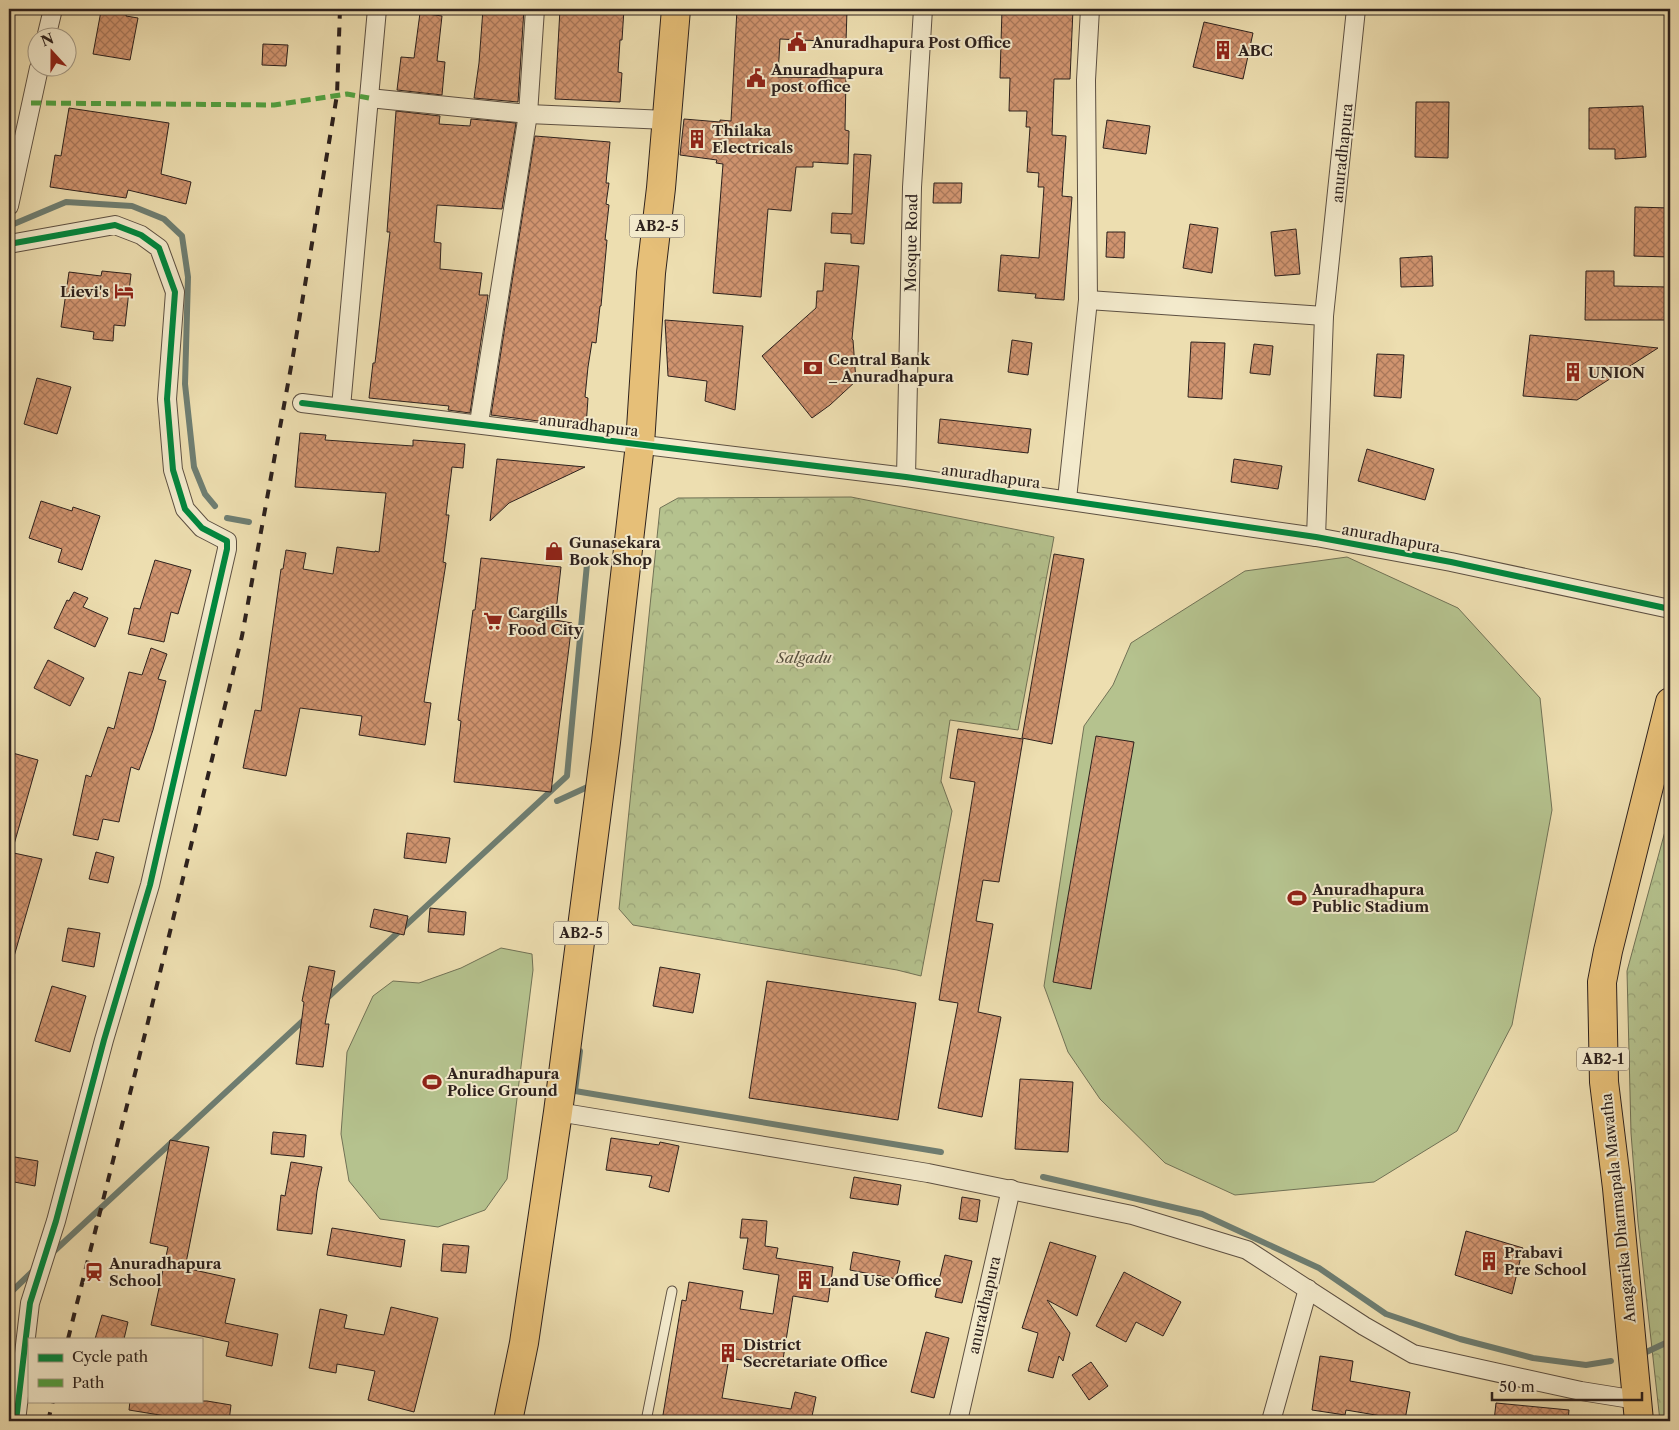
<svg xmlns="http://www.w3.org/2000/svg" width="1679" height="1430" viewBox="0 0 1679 1430" font-family="'Libre Caslon Text',serif">
<defs>
<pattern id="park-crowns" width="20" height="18" patternUnits="userSpaceOnUse" patternTransform="scale(1.25)"><rect width="20" height="18" fill="#b5c28e"/><path d="M2 6a3 3 0 1 1 6 0M12 15a3 3 0 1 1 6 0" fill="none" stroke="#9ca67a"/></pattern>
<pattern id="building-cross-hatch" width="8" height="8" patternUnits="userSpaceOnUse" patternTransform="scale(1.25)"><rect width="8" height="8" fill="#d0946f"/><path d="M0 0l8 8M0 8l8-8" fill="none" stroke="#a9785b"/></pattern>
</defs>
<rect width="100%" height="100%" fill="#eddeb0"/>
<filter id="stains"><feTurbulence type="fractalNoise" baseFrequency=".004" numOctaves="4"/><feColorMatrix values="0 0 0 0 .2 0 0 0 0 .09 0 0 0 0 .02 0 0 0 .5 -.17"/></filter>
<radialGradient id="worn" r=".72"><stop offset=".6" stop-color="#630" stop-opacity="0"/><stop offset="1" stop-color="#630" stop-opacity=".3"/></radialGradient>
<g fill="url(#park-crowns)" stroke="#717256">
<path d="M851,497l203,40 -36,193 -68,-10 -9,61 11,30 -31,165 -24,-6 -264,-45 -14,-16 41,-401 18,-10z"/>
<path d="M1670,813v608h-10l-22,-199 -7,-89 -4,-162z"/>
</g>
<g fill="#b5c28e" stroke="#717256">
<path d="M1347,557l111,51 82,90 12,112 -40,215 -55,106 -83,51 -139,13 -70,-32 -65,-64 -32,-47 -24,-66 40,-260 29,-41 18,-42 114,-72z"/>
<path d="M501,948l31,6 1,16 -26,209 -22,31 -47,17 -58,-8 -31,-38 -8,-47 6,-82 26,-56 20,-15 26,2 42,-15z"/>
</g>
<g fill="none" stroke-linecap="round" stroke-linejoin="round">
<g stroke="#6e7e72" stroke-width="6">
<path d="M9,226l57,-24 66,4 32,13 18,17 6,41 -3,107 9,83 11,27 10,12"/>
<path d="M227,518l22,4"/>
<path d="M557,801l37,-17"/>
<path d="M325,1000l242,-224 20,-212"/>
<path d="M580,1051l-5,40 366,61"/>
<path d="M1043,1177l159,37 117,54 67,46 74,25 73,19 53,7 25,-4"/>
<path d="M50,1255l257,-238"/>
<path d="M9,1294l26,-25"/>
<path d="M1640,1355l30,-14"/>
</g>
</g>
<g fill="url(#building-cross-hatch)" stroke="#2d211d">
<path d="M108,9h19l-1,7 12,2 -8,42 -37,-6 8,-43 7,1z"/>
<path d="M483,9h41l-6,93 -44,-4 5,-35z"/>
<path d="M560,9h64l-2,31h-2l-2,32 4,1 -2,29 -65,-3z"/>
<path d="M737,9l110,1 -1,32 -66,-3 -2,38 68,1 -1,52 4,1 -1,33 -35,-2v5h-17l-5,44 -23,-2 -7,88 -48,-4 10,-129 -7,-1 1,-3 -37,-5 4,-36 36,3v-2l11,1z"/>
<path d="M1002,9h71l-3,70h-16l-2,56 14,1 -4,60 10,1 -8,103 -29,-2 1,-4 -38,-3 3,-36 38,3 5,-71h-6l1,-14 -12,-1 3,-45h-4l1,-16h-18l1,-33h-10z"/>
<path d="M420,13l22,3 -5,45 8,1 -3,33 -45,-5 4,-33 13,1z"/>
<path d="M1204,22l49,11 -10,46 -50,-12z"/>
<path d="M263,44l25,1 -2,21 -24,-1z"/>
<path d="M1416,102h33l-1,56 -33,-1z"/>
<path d="M1643,106l3,51 -31,2v-10h-26v-41z"/>
<path d="M69,108l100,15 -8,51 30,8 -5,22 -58,-14 -2,8 -76,-11 5,-32 6,1z"/>
<path d="M396,111l44,5 -1,8 31,2 1,-7 45,4 -14,86 -65,-4 -3,37 7,1 -1,26 42,4 -3,22h9l-18,118 -22,-3 1,-4 -80,-8 4,-35h2l15,-131h-3z"/>
<path d="M1107,120l43,6 -4,28 -43,-6z"/>
<path d="M535,136l75,6 -4,41h3l-3,21 3,1 -4,35h2l-6,66h-1l-4,37 -4,-1 -4,25 -3,30 3,1 -2,29 -95,-12z"/>
<path d="M854,154l17,1 -7,89 -13,-1v-9l-20,-1 1,-20 20,1z"/>
<path d="M934,183h28l-1,20h-28z"/>
<path d="M1635,207l35,1v49l-36,-1z"/>
<path d="M1190,224l28,4 -6,45 -29,-5z"/>
<path d="M1296,229l4,45 -25,2 -4,-44z"/>
<path d="M1107,232h18l-1,26 -18,-1z"/>
<path d="M1432,256l1,30 -32,1 -1,-29z"/>
<path d="M825,263l34,3 -7,73 1,1 3,41 -26,24 -18,13 -50,-62 54,-48 1,-17h6z"/>
<path d="M102,271l29,3 -6,52 -11,-1 -1,16 -20,-2 1,-7 -33,-5 8,-55 32,4z"/>
<path d="M1586,271h28v15l55,1 -1,33h-83z"/>
<path d="M665,320l78,6 -8,84 -30,-9 2,-20 -39,-5z"/>
<path d="M1530,335l63,6 65,7 -81,52 -54,-4z"/>
<path d="M1012,340l20,3 -4,32 -20,-3z"/>
<path d="M1191,342l34,1 -3,56 -34,-2z"/>
<path d="M1254,344l19,2 -3,29 -20,-2z"/>
<path d="M1377,354l27,1 -3,43 -27,-2z"/>
<path d="M37,378l34,9 -14,47 -33,-10z"/>
<path d="M940,419l91,10 -3,24 -90,-10z"/>
<path d="M300,433l26,2 -1,5 88,6v-6l52,4 -2,24 -11,-1 -6,48h3l-6,47 3,1 -22,139 7,1 -6,42 -66,-10 3,-19 -62,-8 -14,68 -43,-8 12,-58 6,1 20,-142h2l3,-19 20,3 -3,16 30,5 4,-27 38,5v-1l4,1 7,-59 -91,-6z"/>
<path d="M1367,449l67,20 -9,31 -67,-19z"/>
<path d="M497,459l88,8 -76,36 -19,18z"/>
<path d="M1234,459l48,7 -4,23 -47,-7z"/>
<path d="M41,501l31,10 1,-4 27,9 -18,54 -24,-8 4,-13 -33,-11z"/>
<path d="M1054,554l30,5 -32,185 -30,-6z"/>
<path d="M481,558l80,9 -6,53 17,3 -21,169 -97,-10 7,-61 -3,-1 15,-110h2z"/>
<path d="M155,560l36,10 -13,44 -7,-2 -7,30 -36,-8 6,-26 6,1z"/>
<path d="M74,592l14,6 -5,9 25,11 -13,29 -41,-19 13,-28 2,1z"/>
<path d="M151,648l16,6 -9,25 8,2 -13,49 -14,40 -8,-3 -12,55 -16,-3 -5,21 -25,-5 13,-60 5,2 17,-50 6,2 15,-57 13,3z"/>
<path d="M48,660l36,18 -14,28 -36,-18z"/>
<path d="M958,729l65,10 -24,143 -16,-2 -7,41 17,3 -15,88 23,5 -19,100 -44,-9 20,-105 -19,-3 36,-218 -25,-4z"/>
<path d="M1096,736l38,6 -43,247 -38,-7z"/>
<path d="M9,752l29,8 -25,88 -4,-1z"/>
<path d="M407,833l43,5 -4,25 -42,-5z"/>
<path d="M9,852l33,7 -29,101 -4,-1z"/>
<path d="M96,852l18,5 -6,26 -19,-4z"/>
<path d="M430,908l36,4 -2,23 -36,-3z"/>
<path d="M374,909l34,7 -4,19 -34,-8z"/>
<path d="M68,928l32,5 -6,34 -32,-6z"/>
<path d="M309,966l26,5 -10,53h4l-6,43 -27,-3 8,-62 -2,-1z"/>
<path d="M660,967l40,7 -7,39 -40,-7z"/>
<path d="M767,981l149,22 -18,117 -149,-22z"/>
<path d="M52,986l34,10 -16,56 -35,-11z"/>
<path d="M1020,1079l53,3 -5,70 -53,-3z"/>
<path d="M273,1132l33,3 -2,22 -33,-3z"/>
<path d="M611,1138l48,7 1,-3 19,4 -10,46 -20,-5 3,-11 -46,-6z"/>
<path d="M170,1140l39,7 -24,121 50,11 -10,44 53,11 -6,32 -46,-10 3,-14 -78,-17 17,-78 -18,-4z"/>
<path d="M9,1156l29,5 -3,25 -26,-5z"/>
<path d="M291,1162l31,5 -5,24 -5,43 -35,-4 4,-35 4,1z"/>
<path d="M854,1177l47,8 -3,20 -48,-7z"/>
<path d="M962,1197l18,3 -3,22 -18,-3z"/>
<path d="M742,1219l25,2 -2,25 13,2 -2,10 57,9 -5,35 -35,-6 -11,70 -53,-8 -7,40 69,11 4,-17 21,5 -5,24h-149l20,-121 4,1 3,-19 54,9 -3,18 33,5 6,-39 -36,-6 5,-31h-8z"/>
<path d="M332,1228l73,12 -4,27 -74,-12z"/>
<path d="M1466,1231l57,17 -11,46 -57,-19z"/>
<path d="M1050,1242l46,14 -19,60 -30,-16 23,33 -7,28 -4,-5 -6,22 -25,-7 10,-38 -16,-5z"/>
<path d="M443,1244l26,2 -3,27 -25,-2z"/>
<path d="M853,1252l47,9 -4,18 -46,-9z"/>
<path d="M945,1255l27,6 -10,42 -27,-6z"/>
<path d="M1124,1272l57,30 -18,34 -27,-14 -10,20 -30,-16z"/>
<path d="M391,1307l47,11 -24,94 -46,-12 7,-29 -38,-7 -1,9 -27,-5 11,-59 27,6 -3,13 40,7z"/>
<path d="M102,1315l26,7 -4,17h-29z"/>
<path d="M926,1332l23,6 -15,60 -23,-6z"/>
<path d="M1320,1356l33,5 -3,20 60,11 -5,28 -59,-10 -1,5 -33,-5z"/>
<path d="M1091,1362l17,24 -19,14 -17,-25z"/>
<path d="M130,1401h77l24,4 -2,16h-33l-67,-11z"/>
<path d="M1496,1403l73,7 -1,11h-74z"/>
</g>
<g fill="none" stroke-linecap="round" stroke-linejoin="round">
<g stroke="#5d5042" stroke-width="11">
<path id="lane" d="M646,1421l26,-130"/>
</g>
<g stroke="#5d5042" stroke-width="20">
<g id="street">
<path d="M46,38l7,-29"/>
<path d="M369,98l159,16 139,6"/>
<path d="M9,206l30,-138"/>
<path d="M9,244l106,-19 26,10 18,13 16,44 -8,107 6,71 12,39 17,19 25,13v8l-77,336 -46,155 -48,181 -26,82 -14,118"/>
<path d="M1088,300l236,16"/>
<path d="M302,403l604,74 410,60 135,25 219,47"/>
<path d="M341,407l36,-398"/>
<path d="M479,423l49,-309 7,-105"/>
<path d="M906,477l6,-290 11,-178"/>
<path d="M1067,499l21,-199 -2,-220 4,-71"/>
<path d="M1316,537l8,-221 32,-307"/>
<path d="M558,1112l370,61 204,42 115,35 117,76 49,28 168,37 56,9"/>
<path d="M958,1421l53,-232"/>
<path d="M1271,1421l37,-132"/>
</g>
</g>
<g stroke="#2d211d" stroke-width="30">
<g id="primary">
<path d="M508,1421l16,-78 34,-231 48,-370 34,-298 11,-171 10,-85 15,-179"/>
<path d="M1639,1421l-22,-233 -13,-106 -2,-100 6,-31 62,-249"/>
</g>
</g>
<use href="#lane" stroke="#f3eacc" stroke-width="9"/>
<use href="#street" stroke="#f3eacc" stroke-width="18"/>
<use href="#primary" stroke="#e6bf78" stroke-width="28"/>
<g stroke="#2d211d" stroke-width="4" stroke-dasharray="9 9" stroke-linecap="butt">
<path d="M68,1339l79,-313 95,-390 51,-280 44,-261 3,-86"/>
<path d="M48,1421l5,-20"/>
</g>
<path stroke="#52a241" stroke-width="5" stroke-dasharray="10 5" stroke-linecap="butt" d="M31,103l243,2 73,-11 22,4"/>
<g stroke="#f3eacc" stroke-width="9">
<g id="cycleway">
<path d="M9,244l106,-19 26,10 18,13 16,44 -8,107 6,71 12,39 17,19 25,13v8l-77,336 -46,155 -48,181 -26,82 -14,118"/>
<path d="M302,403l604,74 410,60 135,25 219,47"/>
</g>
</g>
<use href="#cycleway" stroke="#00873e" stroke-width="6"/>
</g>
<defs>
<g id="civic-bare" transform="scale(1.5)"><path d="M-.6-6.5H3V-4.5H.6V-3L4-1V1h2V6H-6V1h2V-1L-.6-3ZM-1.2 2.5V6h2.4V2.5Z" fill="#8f2418" stroke="#f3eacc" stroke-width="2.5" paint-order="stroke"/></g>
<g id="building-bare" transform="scale(1.5)"><path d="M-4-6H4V6H1V3H-1V6H-4ZM-2.5-4.3h1.7v1.8h-1.7ZM.8-4.3h1.7v1.8H.8ZM-2.5-1h1.7V.8h-1.7ZM.8-1h1.7V.8H.8Z" fill="#8f2418" stroke="#f3eacc" stroke-width="2.5" paint-order="stroke"/></g>
<g id="hotel-bare" transform="scale(1.5)"><path d="M-6-4.5h1.5V1H6V5H4.5V3h-9V5H-6ZM-4 0a1.8 1.8 0 1 1 3.6 0ZM.5 0V-2.5h3Q6-2.5 6 0Z" fill="#8f2418" stroke="#f3eacc" stroke-width="2.5" paint-order="stroke"/></g>
<g id="bank-bare" transform="scale(1.5)"><path d="M-6-4H6V4H-6ZM0-2.3a2.3 2.3 0 1 0 0 4.6a2.3 2.3 0 1 0 0-4.6Z" fill="#8f2418" stroke="#f3eacc" stroke-width="2.5" paint-order="stroke"/></g>
<g id="shop-bare" transform="scale(1.5)"><path d="M-5-2.5h2.3a2.7 3.5 0 0 1 5.4 0H5L5.5 6h-11ZM-1.5-2.5h3a1.5 2.3 0 0 0-3 0Z" fill="#8f2418" stroke="#f3eacc" stroke-width="2.5" paint-order="stroke"/></g>
<g id="supermarket-bare" transform="scale(1.5)"><path d="M-6-5.5h2.5l.6 2H6L4.5 2H-2.5L-4.4-4H-6ZM-1.5 3.2a1.3 1.3 0 1 0 .1 0ZM3 3.2a1.3 1.3 0 1 0 .1 0Z" fill="#8f2418" stroke="#f3eacc" stroke-width="2.5" paint-order="stroke"/></g>
<g id="stadium-bare" transform="scale(1.5)"><path d="M0-5a6.5 5 0 1 0 0 10a6.5 5 0 1 0 0-10ZM-3.5-1.8h7v3.6h-7Z" fill="#8f2418" stroke="#f3eacc" stroke-width="2.5" paint-order="stroke"/></g>
<g id="station-bare" transform="scale(1.5)"><path d="M-3-6H3Q5-6 5-4V2Q5 4 3 4L4.5 6H3L1.5 4h-3L-3 6H-4.5L-3 4Q-5 4-5 2V-4Q-5-6-3-6ZM-3.5-4v3h7v-3ZM-3.5 1v1.5H-2V1ZM2 1v1.5H3.5V1Z" fill="#8f2418" stroke="#f3eacc" stroke-width="2.5" paint-order="stroke"/></g>
</defs>
<g fill-rule="evenodd">
<use href="#civic-bare" x="797" y="42"/>
<use href="#building-bare" x="1223" y="50"/>
<use href="#civic-bare" x="756" y="78"/>
<use href="#building-bare" x="697" y="139"/>
<use href="#hotel-bare" x="124" y="291"/>
<use href="#bank-bare" x="813" y="368"/>
<use href="#building-bare" x="1573" y="372"/>
<use href="#shop-bare" x="554" y="551"/>
<use href="#supermarket-bare" x="493" y="621"/>
<use href="#stadium-bare" x="1297" y="898"/>
<use href="#stadium-bare" x="432" y="1082"/>
<use href="#building-bare" x="1489" y="1261"/>
<use href="#station-bare" x="94" y="1272"/>
<use href="#building-bare" x="805" y="1280"/>
<use href="#building-bare" x="728" y="1353"/>
</g>
<g text-anchor="middle" dominant-baseline="central" stroke-width="4" stroke-linejoin="round" paint-order="stroke">
<g fill="#f3eacc" stroke="#685d52" stroke-width="1">
<rect x="629.5" y="214.5" width="55" height="23" rx="4"/>
<rect x="553.5" y="921.5" width="55" height="23" rx="4"/>
<rect x="1577" y="1047.5" width="52" height="23" rx="4"/>
</g>
<g font-size="14" font-weight="bold" fill="#2d211d">
<text x="657" y="226">AB2-5</text>
<text x="581" y="933">AB2-5</text>
<text x="1603" y="1059">AB2-1</text>
</g>
<g font-size="15" font-weight="bold" fill="#2d211d" stroke="#f3eacc" text-anchor="start">
<text x="812" y="42">Anuradhapura Post Office</text>
<text x="1238" y="50">ABC</text>
<text x="771" y="69">Anuradhapura<tspan x="771" dy="17">post office</tspan></text>
<text x="712" y="130">Thilaka<tspan x="712" dy="17">Electricals</tspan></text>
<text x="109" y="291" text-anchor="end">Lievi's</text>
<text x="828" y="359">Central Bank<tspan x="828" dy="17">_ Anuradhapura</tspan></text>
<text x="1588" y="372">UNION</text>
<text x="569" y="542">Gunasekara<tspan x="569" dy="17">Book Shop</tspan></text>
<text x="508" y="612">Cargills<tspan x="508" dy="17">Food City</tspan></text>
<text x="1312" y="889">Anuradhapura<tspan x="1312" dy="17">Public Stadium</tspan></text>
<text x="447" y="1073">Anuradhapura<tspan x="447" dy="17">Police Ground</tspan></text>
<text x="1504" y="1252">Prabavi<tspan x="1504" dy="17">Pre School</tspan></text>
<text x="109" y="1263">Anuradhapura<tspan x="109" dy="17">School</tspan></text>
<text x="820" y="1280">Land Use Office</text>
<text x="743" y="1344">District<tspan x="743" dy="17">Secretariate Office</tspan></text>
</g>
<g font-size="15" fill="#2d211d" stroke="#f3eacc">
<text transform="translate(1342 153) rotate(-84)">anuradhapura</text>
<text transform="translate(911 243) rotate(-89)">Mosque Road</text>
<text transform="translate(589 425) rotate(7)">anuradhapura</text>
<text transform="translate(991 476) rotate(8)">anuradhapura</text>
<text transform="translate(1391 538) rotate(11)">anuradhapura</text>
<text transform="translate(1618 1208) rotate(-96)">Anagarika Dharmapala Mawatha</text>
<text transform="translate(984 1305) rotate(-77)">anuradhapura</text>
</g>
<g font-size="15" font-style="italic" fill="#56513f" stroke="#f3eacc">
<text x="804" y="657">Salgadu</text>
</g>
</g>
<rect width="1679" height="1430" fill="none" stroke="#eddeb0" stroke-width="30"/>
<rect x="10" y="10" width="1659" height="1410" fill="none" stroke="#2d211d" stroke-width="2.5"/>
<rect x="15" y="15" width="1649" height="1400" fill="none" stroke="#2d211d"/>
<rect x="28" y="1338" width="175" height="65" fill="#f3eacc" stroke="#a49a86"/>
<rect x="38" y="1354" width="25" height="8" fill="#00873e" stroke="#a49a86"/>
<text x="72" y="1362" font-size="15" fill="#2d211d">Cycle path</text>
<rect x="38" y="1379" width="25" height="8" fill="#52a241" stroke="#a49a86"/>
<text x="72" y="1388" font-size="15" fill="#2d211d">Path</text>
<g transform="translate(52 52) rotate(339)"><circle r="24" fill="#f3eacc" stroke="#a49a86"/>
<path d="M0-4L9 19L0 12L-9 19Z" fill="#8f2418"/>
<text y="-8" font-size="14" font-weight="bold" text-anchor="middle" fill="#2d211d">N</text>
</g>
<path d="M1492 1392v8h150v-8" fill="none" stroke="#2d211d" stroke-width="2.5"/>
<text x="1499" y="1392" font-size="15" fill="#2d211d" stroke="#f3eacc" stroke-width="4" paint-order="stroke">50 m</text>
<rect width="100%" height="100%" filter="url(#stains)"/>
<rect width="100%" height="100%" fill="url(#worn)"/>
</svg>
